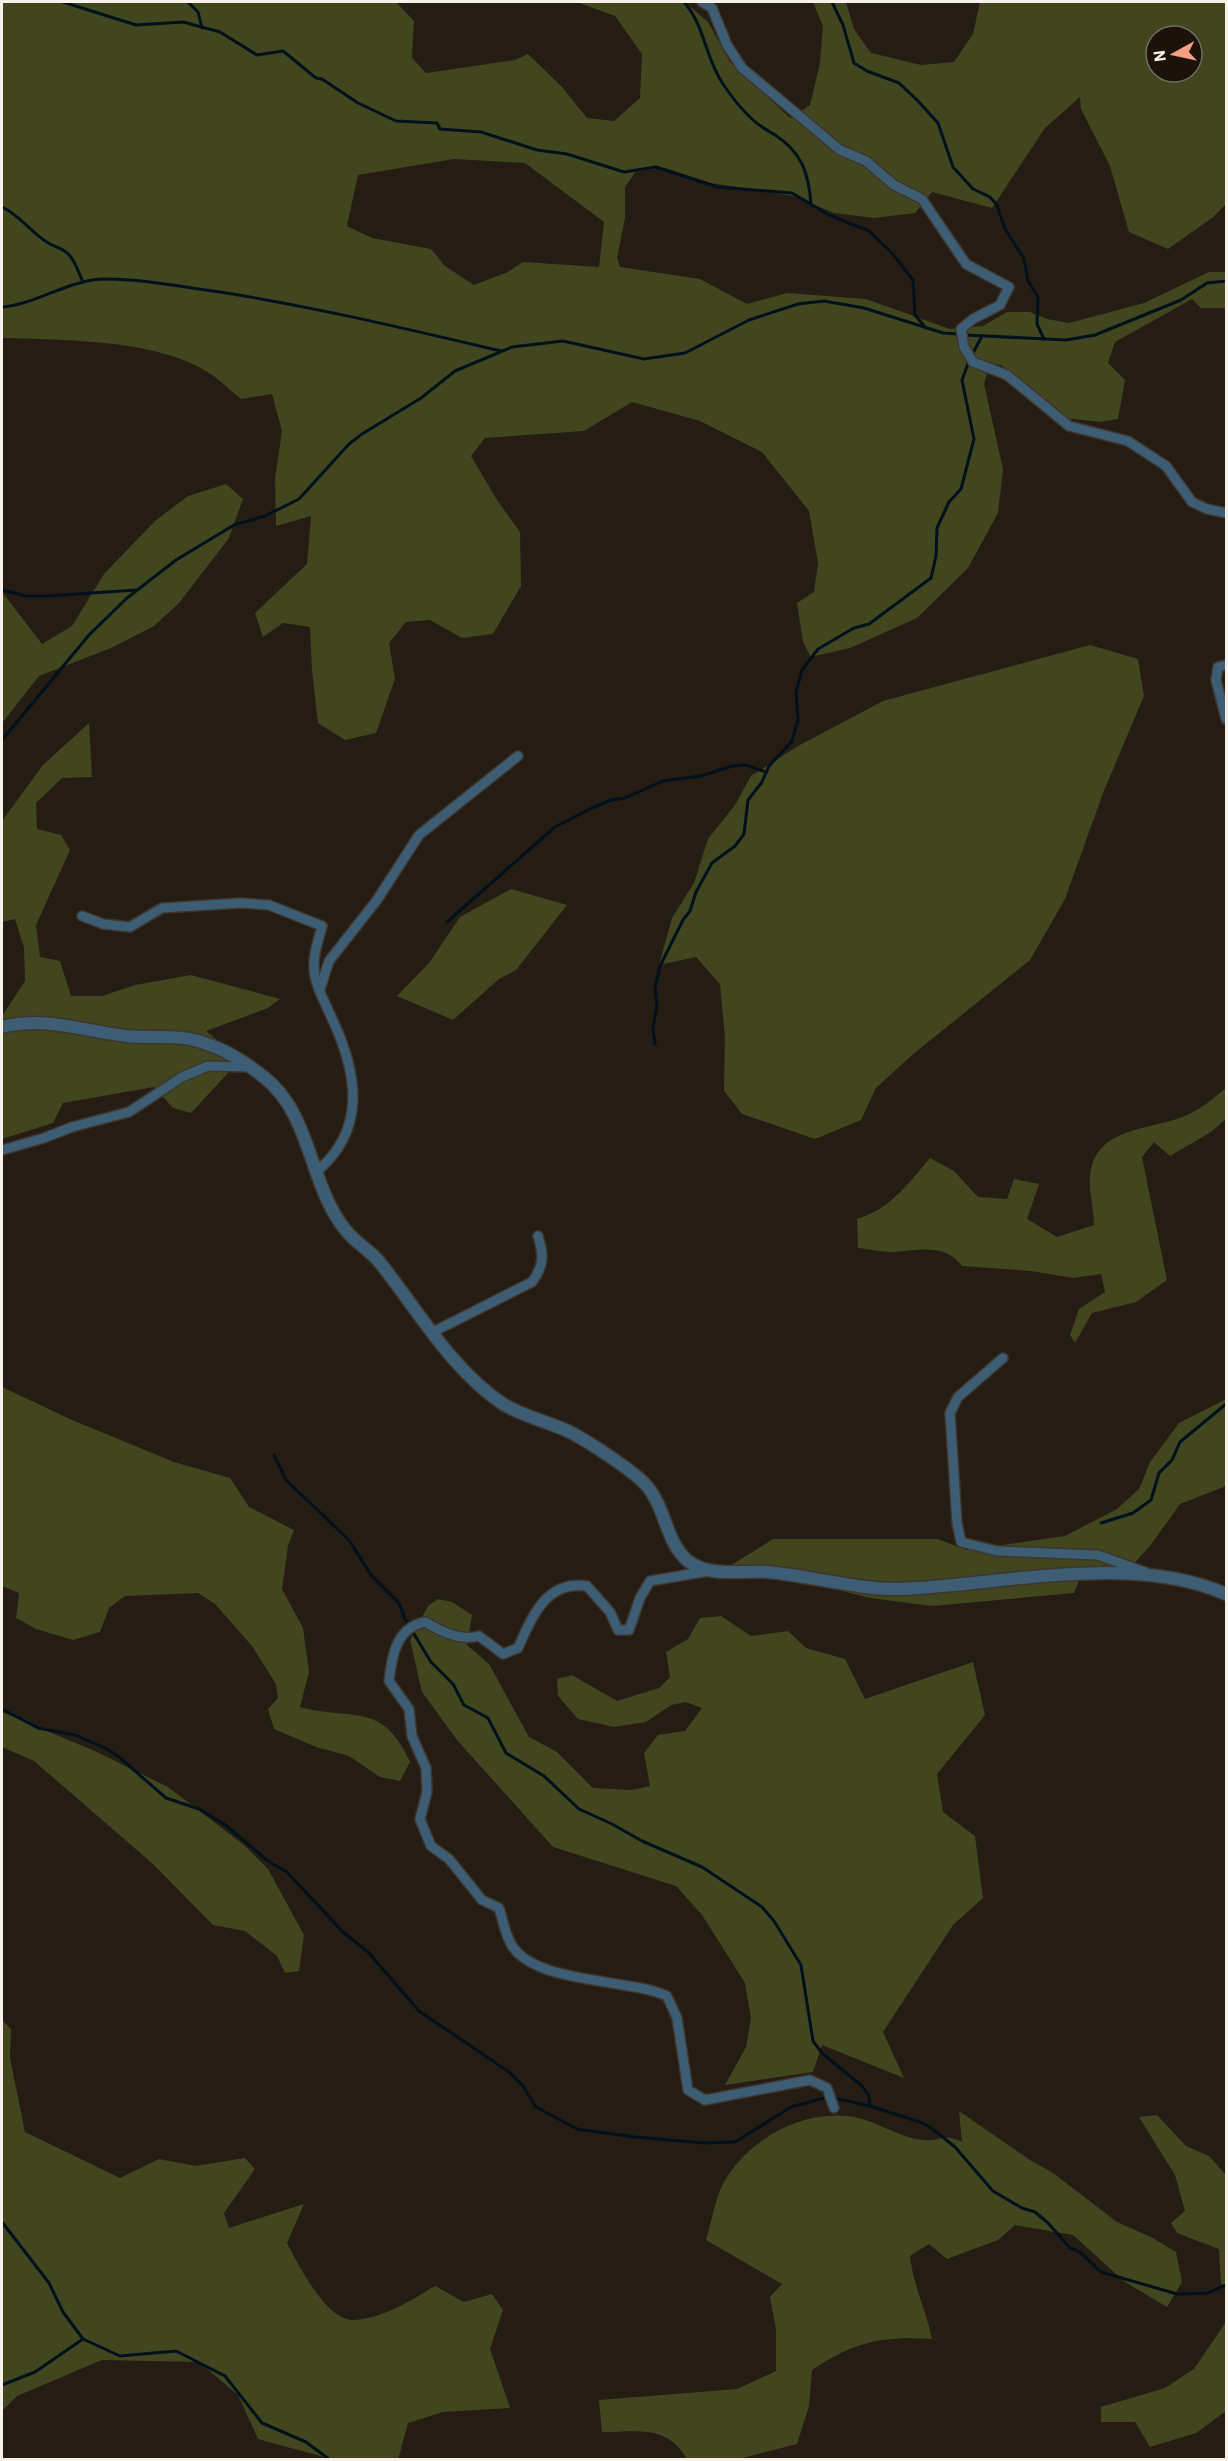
<svg xmlns="http://www.w3.org/2000/svg" width="1228" height="2461" viewBox="0 0 1228 2461" font-family="'IBM Plex Sans',sans-serif">
<rect width="100%" height="100%" fill="#251c13"/>
<g fill="#41461f" fill-rule="evenodd">
<path d="M2,2h394l18,19 -2,37 14,15 89,-13 13,-6 34,33 25,31 27,3 26,-23 2,-44 -27,-38 -38,-14h108l23,20 22,40 60,56 20,-13 10,-42 3,-37 -10,-24h33l8,27 17,24 50,12 33,-3 19,-28 7,-32h246v202l-14,14 -44,31 -39,-17 -19,-66 -29,-57 -1,-12 -35,31 -53,80 -60,-16 -17,21 -41,5 -40,-5 -41,-17 -82,-13 -46,-15 -29,3 -11,16v31l-8,40 3,9 80,12 47,25 40,-11 79,6 84,30 33,-3 24,-14h23l17,7 22,4 75,-20 65,-31h17v36h-25l-9,-9 -77,43 -7,21 17,17 -7,39 -17,3 -36,-4 -64,-53 -11,-1 -6,20 19,85 -5,44 -30,55 -51,50 -67,30 -39,9 -8,-15 -6,-39 17,-11 4,-29 -9,-52 -47,-59 -62,-31 -68,-19 -48,29 -99,7 -14,18 26,44 23,32 1,54 -28,48 -31,4 -32,-18 -24,2 -17,21 6,36 -19,54 -31,7 -27,-17 -6,-52 -2,-44 -27,-4 -20,14 -8,-24 52,-49 4,-48 -35,10 -1,-47 7,-48 -10,-37 -31,5c-11,-9 -21,-19 -32,-26 -51,-34 -148,-33 -207,-35zM1156,36h36v36h-36zM454,159l71,4 79,59 -5,45 -76,-5 -15,10 -34,13 -29,-19 -14,-17 -59,-11 -25,-12 11,-51z"/>
<path d="M226,484l17,15 -14,39 -50,65 -25,23 -43,22 -72,28 -37,47v-131l40,52 30,-18 32,-52 51,-53 33,-25z"/>
<path d="M1090,645l48,14 6,37 -41,97 -38,106 -35,61 -118,95 -36,33 -15,32 -46,19 -73,-25 -18,-23 1,-54 -5,-53 -24,-27 -37,8 13,-47 22,-35 14,-44 27,-34 16,-29 47,-30 85,-45z"/>
<path d="M89,723l3,54 -30,1 -26,25 1,26 24,6 9,15 -34,75 4,32 20,4 11,35h31l33,-11 56,-10 89,24 -12,9 -62,23 35,28 -50,54 -18,-5 -19,-21 -91,16 -10,20 -51,16v-123l23,-35 -1,-33 -9,-29 -13,3v-101l41,-56z"/>
<path d="M511,889l56,16 -51,65 -17,9 -46,41 -56,-24 32,-33 31,-46z"/>
<path d="M1226,1088v31l-15,13 -41,24 -16,-14 -12,15 25,123 -31,22 -44,11 -17,30 -5,-8 9,-26 26,-17 -4,-18 -28,4 -42,-7 -69,-5c-18,-24 -44,-15 -71,-14 -11,0 -22,-3 -33,-4l-1,-29c33,-10 51,-35 73,-61l24,13 24,26 29,2 7,-20 25,5 -12,35 30,18 37,-12c0,-17 -7,-38 -3,-55 9,-47 69,-39 102,-58 12,-6 23,-16 33,-24z"/>
<path d="M2,1387l70,33 102,42 56,16 19,29 45,23 -6,16 -6,43 21,39 6,44 -9,35c53,14 83,-6 110,55l-10,19 -20,-4 -31,-21 -33,-9 -42,-18 -6,-20 10,-11 -2,-14 -24,-38 -37,-42 -17,-11 -73,3 -16,12 -9,24 -27,8 -37,-11 -20,-11 3,-25 -17,-7z"/>
<path d="M1226,1399v87l-46,18 -30,42 -22,24 -45,2 -9,21 -142,13 -62,-8 -137,-34 40,-25h165l28,11 99,-14 52,-27 22,-20 11,-27 29,-39z"/>
<path d="M438,1599l14,3 20,13 -5,30 22,19 40,73 28,15 36,36 39,2 18,-4 -6,-33 14,-18 27,-4 17,-23 -16,-6 -15,3 -25,17 -32,5 -36,-8 -20,-23 -1,-17 15,-4 45,26 42,-13 11,-11 -4,-25 22,-13 12,-21 21,-2 30,20 37,-5 18,17 39,11 20,40 108,-37 12,53 -48,59 6,38 32,24 8,62 -30,27 -70,107 21,46 -82,-33 -9,27 -88,13 21,-38 5,-29 -6,-35 -43,-68 -26,-29 -123,-39 -96,-107 -35,-48 -12,-52 18,-34z"/>
<path d="M2,1712l95,40 71,35 76,58 24,24 36,66 -5,36 -14,2 -8,-17 -32,-25 -32,-6 -60,-61 -119,-103 -32,-14z"/>
<path d="M2,2020l9,9 -1,29 15,74 95,46 39,-19 37,7 49,-8 10,11 -31,44 5,15 75,-24 -17,39c11,21 40,79 67,77 30,-2 56,-19 81,-34l29,16 28,-8 11,16 -13,39 20,59 -67,4 -35,11 -10,37 -67,-1 -73,-20 -20,-44 -39,-33 -97,-2 -85,36 -15,15z"/>
<path d="M959,2111l71,49 23,13 64,49 34,15 25,15 6,30 -15,25 -42,-25 -52,-47 -58,-10 -17,15 -51,19 -18,-15 -19,12c3,29 16,54 22,83 -51,-3 -78,3 -120,31l-3,36 -12,38 -59,15h-51c-20,-35 -50,-27 -85,-27l-3,-32 138,-11 39,-18v-42l-6,-32 12,-13 -76,-44c5,-16 8,-36 15,-52 23,-48 85,-82 137,-70 22,5 43,20 65,22 19,2 17,-8 39,2z"/>
<path d="M1157,2115l29,31 23,10 17,19v110l-5,-1 -2,-35 -42,-16 -6,-10 14,-12 -10,-36 -36,-58z"/>
<path d="M1226,2322v89l-30,22 -46,14 -15,-25h-34v-15l64,-19 29,-19z"/>
</g>
<g fill="none" stroke-linecap="round" stroke-linejoin="round">
<g stroke="#00111c" stroke-width="3">
<path d="M63,2l73,23 47,-3 37,10 37,23 26,-4 33,27 6,1 36,24 38,18 41,2 3,6 41,3 56,18 30,4 57,18 32,-5 61,20 75,6 37,22 40,16 23,22 21,27 2,35 10,12"/>
<path d="M188,2l10,10 4,16"/>
<path d="M684,2c21,24 21,56 39,82 8,12 18,25 29,35 7,7 15,11 23,16 27,17 34,39 36,70"/>
<path d="M832,2l11,23 11,38 13,8 32,12 19,18 20,22 15,44 20,22 17,8 7,8 8,24 19,30 4,22 10,16 -1,27 7,15"/>
<path d="M2,207c18,8 30,27 48,37 8,4 15,5 20,12 6,7 9,18 13,26"/>
<path d="M2,307c36,-3 67,-28 104,-28 38,0 76,8 114,13 95,15 187,37 281,59"/>
<path d="M965,335l101,5 29,-5 86,-35 26,-17 19,-2"/>
<path d="M972,355l10,-19"/>
<path d="M2,590l24,6h21l89,-6"/>
<path d="M2,740l87,-105 38,-37 49,-38 58,-35 31,-9 34,-17 50,-55 13,-10 59,-36 34,-27 57,-24 51,-6 81,18 41,-6 64,-33 49,-16 26,-3 40,7 79,25 16,1"/>
<path d="M447,922l108,-95 35,-18 21,-9 14,-2 38,-17 38,-5 31,-10 14,-1 20,7"/>
<path d="M655,1044l-2,-15 4,-24 -2,-17 5,-22 23,-46 7,-9 6,-19 16,-29 23,-17 9,-12 4,-34 14,-18 7,-16 23,-25 6,-21 -2,-28 6,-22 16,-21 36,-21 15,-4 62,-46 5,-22 1,-28 12,-26 12,-13 13,-50 -12,-59 7,-19"/>
<path d="M274,1455l12,25 63,60 22,35 28,28 6,16 26,43 22,22 11,21 24,13 18,35 38,23 35,33 33,15 30,17 60,26 60,40 12,14 27,44 12,76 9,12 40,33 7,10 1,10"/>
<path d="M1101,1523l32,-10 18,-13 8,-27 13,-13 8,-18 46,-38"/>
<path d="M2,1709l36,19 37,7 32,14 12,8 47,41 33,11 25,15 44,37 19,11 56,60 25,20 51,59 90,61 14,14 13,21 41,22 58,8 69,6 31,-1 56,-35 37,-10"/>
<path d="M834,2098l36,8 53,17 11,7 21,17 38,44 29,17 13,4 13,11 22,25 10,4 21,20 76,22 31,-1 18,-8"/>
<path d="M2,2222l47,61 14,29 20,27 37,17 56,-5 49,25 37,47 44,19 24,18"/>
<path d="M2,2385l33,-13 48,-33"/>
</g>
<g stroke="#3e362d" stroke-width="12">
<g id="minor">
<path d="M702,2l10,6 15,37 15,23 98,82 26,11 28,24 28,14 44,65 43,23 -9,18 -27,14 -12,10 3,18 9,15 34,13 62,51 59,15 38,25 26,36 15,7 19,4"/>
<path d="M1226,665l-8,2 -2,13 10,39"/>
<path d="M82,916l21,8 27,3 32,-19 79,-5 28,2 53,21c-3,13 -9,27 -8,41 0,18 13,39 20,56 24,53 32,108 -18,149"/>
<path d="M320,989l9,-28 48,-61 42,-65 99,-79"/>
<path d="M2,1150l42,-12 28,-11 57,-15 53,-35 26,-11 42,1"/>
<path d="M433,1332l99,-50c12,-16 12,-27 6,-46"/>
<path d="M1003,1358l-45,39 -8,16 7,110 4,19 36,9 101,4 47,17"/>
<path d="M709,1571l-59,10 -10,17 -11,32h-11l-8,-18 -23,-26c-41,-6 -55,31 -69,62l-15,6 -24,-18c-19,5 -37,-4 -54,-14 -29,6 -33,33 -36,59l20,28 3,27 14,32 1,24 -7,27 11,27 18,13 33,41 17,8c4,12 6,26 12,36 22,40 116,34 156,52l10,22 11,72 17,10 105,-20 17,8 7,20"/>
</g>
</g>
<g stroke="#3e362d" stroke-width="15">
<path id="tertiary" d="M2,1027c46,-11 79,4 124,9 28,3 54,-3 81,8 21,7 41,20 58,34 48,38 44,112 84,156 10,11 23,18 32,30 38,48 71,106 122,140 21,13 47,18 69,29 18,10 59,36 73,51 21,22 20,58 43,77 22,17 55,9 80,11 43,4 91,18 133,17 102,-4 230,-37 325,5"/>
</g>
<use href="#minor" stroke="#3c5d74" stroke-width="9"/>
<use href="#tertiary" stroke="#3c5d74" stroke-width="12"/>
</g>
<rect width="1228" height="2461" fill="none" stroke="#f7f1ea" stroke-width="6"/>
<g transform="translate(1174 54) rotate(262)"><circle r="28" fill="#1b130a" stroke="#736c64" stroke-width="1.5"/>
<path d="M0-4.5L10 22L0 15L-10 22Z" fill="#f2a080"/>
<text y="-9" font-size="16" font-weight="bold" text-anchor="middle" fill="#f7f1ea">N</text>
</g>
</svg>
